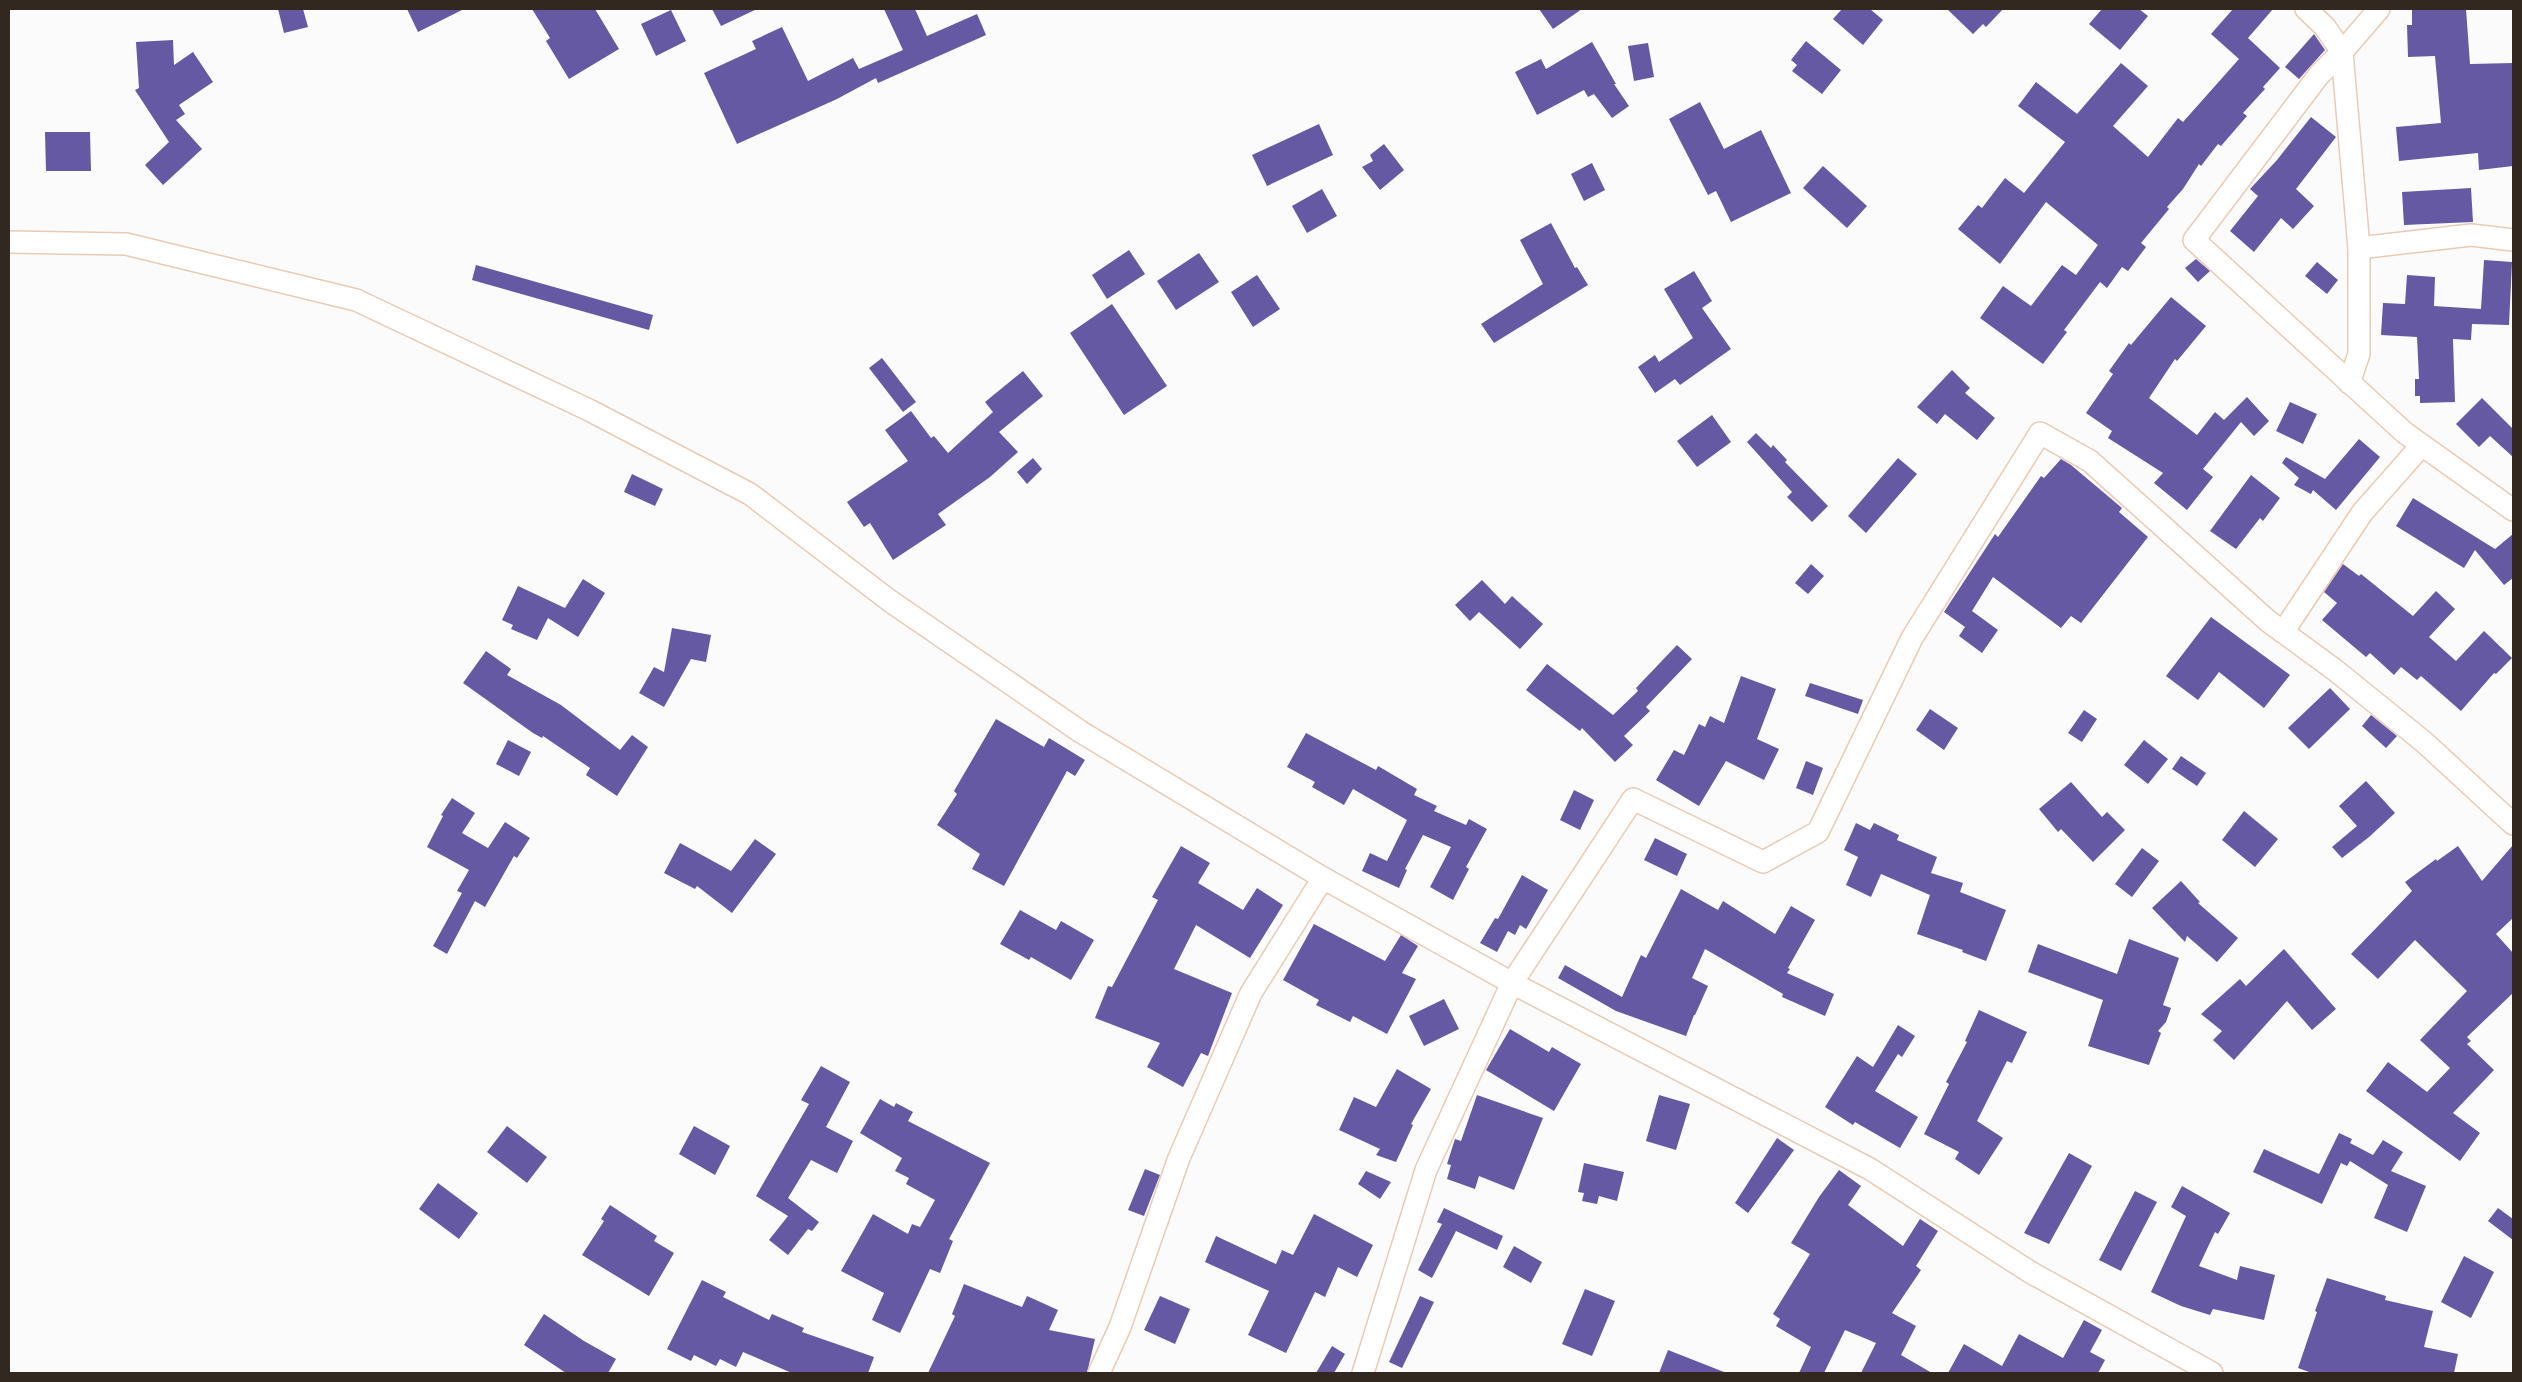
<svg xmlns="http://www.w3.org/2000/svg" width="2522" height="1382" viewBox="0 0 2522 1382" font-family="Lato,sans-serif">
<rect width="100%" height="100%" fill="#fbfbfb"/>
<g fill="#6659a3">
<path d="M278,9h25l5,18 -24,6z"/>
<path d="M407,9h57l-46,23z"/>
<path d="M532,9h63l24,40 -50,30 -23,-38 4,-3z"/>
<path d="M712,9h45l-36,17z"/>
<path d="M884,9h31l12,27 50,-22 9,21 -108,48 -2,-5 -39,21 -100,45 -33,-71 52,-24 -4,-8 30,-14 26,54 45,-23 6,11 44,-19z"/>
<path d="M1539,9h43l-29,20z"/>
<path d="M1842,9h28l13,11 -20,25 -30,-26z"/>
<path d="M1947,9h56l-17,18 -3,-3 -10,10z"/>
<path d="M2102,9h37l9,7 -28,34 -31,-26z"/>
<path d="M2233,9h40l-25,29 32,30 -17,19 2,2 -22,24 4,3 -26,30 -3,-2 -17,22 -2,-2 -16,25 -16,18 2,2 -28,34 5,4 -18,24 -6,-4 -15,21 -7,-6 -36,48 3,2 -24,32 -63,-46 23,-32 28,20 31,-41 14,10 22,-30 -52,-43 -46,62 -42,-35 20,-24 4,3 23,-30 19,15 41,-51 -47,-36 18,-24 41,32 44,-51 27,23 -35,40 35,31 30,-39 5,4 56,-63 -28,-25z"/>
<path d="M2412,9h54l4,55 43,-1v103l-34,4 -1,-17 -79,8 -3,-34 45,-4 -6,-67 -27,1 -1,-32h5z"/>
<path d="M671,10l15,31 -30,15 -15,-32z"/>
<path d="M2314,34l11,16 -26,29 -14,-12z"/>
<path d="M173,40l1,25 19,-13 20,30 -34,23 6,9 -9,6 26,29 -39,36 -18,-20 24,-23 -34,-52 4,-2 -3,-46z"/>
<path d="M1806,41l35,29 -19,24 -30,-23 5,-6 -6,-5z"/>
<path d="M1592,42l24,42h-2l15,22 -17,12 -18,-24 -6,3 -4,-7 -47,25 -22,-43 26,-13 5,10z"/>
<path d="M1648,43l6,34 -20,4 -6,-35z"/>
<path d="M1700,102l24,47 37,-19 30,63 -60,29 -15,-31 -8,4 -39,-76z"/>
<path d="M2311,117l25,20 -40,52 18,17 -21,23 -12,-11 -27,34 -24,-21 28,-35 -8,-7 27,-29z"/>
<path d="M1319,124l14,31 -66,31 -15,-31z"/>
<path d="M45,132h45l1,39h-45z"/>
<path d="M1384,144l20,26 -24,20 -18,-23 11,-6 -3,-6z"/>
<path d="M1592,163l13,27 -21,11 -13,-27z"/>
<path d="M1823,166l44,40 -20,22 -44,-40z"/>
<path d="M2471,188l2,34 -69,3 -2,-33z"/>
<path d="M1322,189l15,27 -30,17 -15,-27z"/>
<path d="M1551,223l24,45 2,-1 11,18 -94,58 -13,-19 62,-40 -23,-44z"/>
<path d="M1129,250l16,24 -38,25 -15,-24z"/>
<path d="M1199,253l20,29 -43,28 -19,-29z"/>
<path d="M2196,259l14,12 -12,11 -13,-14z"/>
<path d="M2484,260l28,2 -3,63 -37,-1 -1,16 -18,-1 2,63 -35,1v-7h-5v-17h4l-2,-42 -36,-2 2,-32 22,1 2,-29 28,2 -1,29 47,3z"/>
<path d="M2317,262l21,18 -11,14 -22,-18z"/>
<path d="M476,265l177,50 -4,15 -177,-50z"/>
<path d="M1694,271l18,30 -10,7 29,41 -51,36 -5,-6 -20,14 -17,-26 17,-12 4,7 34,-24 -29,-49z"/>
<path d="M1257,275l23,34 -27,18 -22,-35z"/>
<path d="M2171,297l35,29 -29,35 -2,-2 -26,39 48,37 18,-23 9,8 23,-23 22,24 -15,15 -13,-14 -38,47 10,8 -26,33 -33,-27 9,-10 -55,-35 4,-7 -26,-18 27,-39 -4,-3 20,-28 2,2z"/>
<path d="M1112,304l55,82 -43,29 -54,-82z"/>
<path d="M882,358l34,44 -13,10 -34,-44z"/>
<path d="M1952,370l18,18 -5,5 30,25 -18,22 -32,-26 -8,10 -20,-17z"/>
<path d="M1023,371l20,25 -44,36 19,20 -28,25 -52,37 8,11 -53,35 -23,-37 -6,4 -17,-25 61,-41 -23,-31 26,-19 20,27 3,-2 14,17 45,-41 -8,-10z"/>
<path d="M2482,398l31,31v28l-23,-21 -11,11 -23,-23z"/>
<path d="M2290,402l27,12 -14,30 -27,-13z"/>
<path d="M1712,415l19,27 -34,25 -20,-26z"/>
<path d="M1756,433l15,15 2,-3 14,15 -2,2 43,44 -16,16 -25,-25 5,-5 -45,-50z"/>
<path d="M2359,439l21,18 -44,53 -23,-20 -2,4 -17,-9 5,-7 -17,-15 4,-6 39,22z"/>
<path d="M1033,458l9,11 -15,15 -10,-12z"/>
<path d="M1898,458l19,16 -51,59 -18,-17z"/>
<path d="M2061,459l10,6 51,43 -3,4 29,25 -67,86 -10,-7 -10,12 -68,-51 -21,34 26,19 -16,23 -23,-17 6,-9 -21,-15 51,-78 3,3 43,-61 3,2z"/>
<path d="M632,474l31,15 -8,17 -31,-14z"/>
<path d="M2251,475l29,23 -17,23 -3,-3 -24,31 -26,-18z"/>
<path d="M2413,498l82,51 18,-15v44l-9,7 -29,-35 -11,18 -68,-42z"/>
<path d="M1811,564l13,12 -16,18 -13,-11z"/>
<path d="M2343,564l16,12 2,-2 52,42 23,-25 19,18 -26,28 27,24 28,-30 28,27 -16,16 -2,-1 -33,38 -40,-35 -4,4 -16,-13 -7,8 -24,-22 -4,4 -44,-37 15,-17 -13,-11z"/>
<path d="M583,579l22,14 -27,44 -30,-19 -11,22 -26,-11 2,-4 -11,-5 16,-34 47,22z"/>
<path d="M1482,580l23,24 7,-8 31,28 -23,25 -41,-37 -9,9 -15,-16z"/>
<path d="M2211,617l79,58 -26,33 -45,-36 -21,28 -32,-24z"/>
<path d="M672,628l39,7 -5,27 -15,-3 -27,48 -25,-14 15,-26 10,5z"/>
<path d="M1677,645l15,14 -46,48 4,4 -26,25 9,9 -18,17 -33,-34 -2,3 -54,-41 21,-26 66,51 25,-24 -2,-3z"/>
<path d="M486,651l25,18 -4,6 54,30 59,45 12,-15 16,12 -31,49 -31,-21 4,-7 -47,-32 -1,2 -9,-5 -70,-50z"/>
<path d="M1741,676l35,13 -19,50 22,10 -15,31 -38,-19 -27,45 -43,-26 18,-30 10,5 15,-31 6,3 5,-11 14,7z"/>
<path d="M1810,683l53,17 -5,14 -53,-18z"/>
<path d="M2330,688l20,21 -41,40 -21,-21z"/>
<path d="M1930,709l28,19 -14,22 -28,-20z"/>
<path d="M2084,710l13,9 -15,23 -14,-9z"/>
<path d="M2371,715l26,21 -11,12 -24,-22z"/>
<path d="M996,719l48,28 5,-9 36,22 -10,16 -8,-5 -63,115 -32,-17 8,-15 -43,-29 20,-31 -3,-3z"/>
<path d="M1306,733l70,37 2,-4 39,23 -3,6 23,11 -3,5 32,14 3,-6 18,10 -21,38 3,2 -16,31 -23,-13 21,-40 -28,-12 -18,34 2,1 -8,18 -37,-17 8,-18 17,8 20,-41 -54,-31 -9,16 -32,-18 3,-5 -28,-15z"/>
<path d="M508,740l23,12 -12,24 -23,-12z"/>
<path d="M2144,740l24,19 -20,25 -24,-19z"/>
<path d="M2181,756l25,17 -9,13 -25,-17z"/>
<path d="M1806,761l17,7 -10,27 -17,-7z"/>
<path d="M2366,781l29,32 -26,24 -27,21 -10,-11 25,-21 -18,-20z"/>
<path d="M2071,782l31,35 5,-5 18,18 -32,32 -32,-33 -3,3 -19,-23z"/>
<path d="M1574,790l20,10 -14,30 -20,-10z"/>
<path d="M452,798l23,15 -13,20 26,15 17,-26 25,16 -13,20 -3,-2 -29,51 -10,-6 -28,53 -14,-8 29,-53 -5,-2 12,-21 -42,-23 16,-31 -2,-1z"/>
<path d="M2244,811l34,28 -23,28 -33,-27z"/>
<path d="M1856,823l14,7 4,-7 25,12 -2,5 40,17 -6,16 32,10 -3,9 46,18 -20,51 -24,-9 1,-2 -46,-16 13,-39 -49,-21 -10,23 -25,-12 12,-28 -14,-7z"/>
<path d="M1655,838l32,16 -10,22 -33,-16z"/>
<path d="M755,839l21,15 -44,59 -35,-27 -2,3 -31,-16 16,-30 51,28z"/>
<path d="M2513,845v73l-17,16 17,19v40l-46,44 4,4 -4,3 27,26 -41,43 27,20 -20,28 -94,-70 22,-29 39,30 23,-24 -30,-28 47,-49 -52,-51 -37,39 -27,-25 61,-63 -7,-9 31,-23 1,2 21,-15 24,35z"/>
<path d="M1181,846l29,17 -12,20 45,27 14,-22 26,17 -33,53 -54,-33 -22,44 58,24 -24,63 -7,-3 -18,34 -36,-20 13,-24 -65,-25 13,-32 4,1 46,-87 -6,-3z"/>
<path d="M2142,848l17,13 -27,36 -17,-13z"/>
<path d="M1522,875l26,15 -22,39 -6,-4 -5,10 -7,-4 -11,21 -17,-9 15,-25 3,1z"/>
<path d="M2181,881l19,21 -2,1 40,35 -21,24 -30,-26 -2,6 -33,-34z"/>
<path d="M1681,889l37,21 5,-9 52,33 16,-28 24,14 -27,48 2,1 -3,4 47,21 -9,22 -43,-19 1,-3 -78,-45 -13,29 16,8 -13,29h-1l-8,21 -70,-25 -58,-33 7,-13 57,32 19,-42 5,3z"/>
<path d="M1020,910l36,20 5,-9 33,19 -23,40 -40,-23 -2,3 -29,-16z"/>
<path d="M1314,924l71,37 16,-26 17,11 -16,27 14,6 -29,55 -34,-18 -3,6 -34,-17 3,-5 -36,-20z"/>
<path d="M2129,939l50,19 -16,47 8,3 -5,14 -8,9 3,2 -12,32 -61,-19 15,-46 -75,-28 10,-28 79,30z"/>
<path d="M2284,949l52,60 -24,21 -25,-29 -53,59 -21,-20 9,-9 -21,-17 39,-35 6,7z"/>
<path d="M1444,999l15,30 -35,17 -15,-30z"/>
<path d="M1979,1010l48,22 -15,31 -5,-2 -30,60 26,17 -24,37 -24,-16 4,-7 -35,-18 25,-50 -3,-2 21,-40 -2,-1z"/>
<path d="M1898,1025l17,11 -13,21 -4,-3 -23,37 43,26 -18,31 -45,-26 -2,3 -28,-18 32,-51 16,11z"/>
<path d="M1510,1029l39,23 3,-5 29,17 -27,47 -68,-41z"/>
<path d="M821,1066l29,16 -24,45 27,14 -16,32 -26,-13 -23,38 31,24 -7,9 -4,-2 -20,26 -19,-15 19,-24 -32,-20 53,-92 -8,-4z"/>
<path d="M1397,1069l34,20 -20,35 2,1 -17,37 -20,-7 4,-6 -41,-19 15,-33 22,10z"/>
<path d="M1477,1095l66,23 -29,72 -35,-14 -4,13 -28,-10 4,-14 -4,-1 8,-25 6,2z"/>
<path d="M1659,1095l31,9 -14,46 -30,-9z"/>
<path d="M880,1099l14,8 2,-4 17,9 -5,9 82,42 -41,76 4,2 -13,32 -10,-4 -30,64 -28,-13 12,-27 -43,-22 32,-57 35,20 4,-10 8,3 15,-27 -29,-16 3,-6 -14,-7 7,-13 -42,-25z"/>
<path d="M507,1126l40,31 -20,26 -40,-31z"/>
<path d="M694,1126l36,20 -15,29 -36,-21z"/>
<path d="M2339,1133l13,6 -2,4 23,12 10,-15 20,12 -12,19 35,15 -19,46 -33,-14 14,-33 -38,-24 -3,5 -6,-3 -19,41 -69,-32 11,-23 55,25z"/>
<path d="M1777,1138l17,12 -46,63 -13,-10z"/>
<path d="M2069,1153l23,13 -43,78 -25,-11z"/>
<path d="M1584,1163l40,9 -7,29 -18,-5 -2,8 -15,-3 2,-8 -6,-1z"/>
<path d="M1145,1169l15,6 -16,41 -16,-6z"/>
<path d="M1839,1170l22,16 -13,19 55,41 17,-27 18,12 -22,35 5,4 -29,43 24,13 -15,29 31,18h-71l15,-30 -31,-13 -21,43h-25l12,-26 -35,-21 4,-7 -7,-5 37,-60 -19,-11 28,-46z"/>
<path d="M1366,1171l25,11 -11,17 -22,-15z"/>
<path d="M438,1183l40,30 -19,26 -40,-30z"/>
<path d="M2182,1186l48,27 -12,21 -3,-2 -16,34 38,14 3,-14 35,9 -11,45 -51,-11 -3,6 -29,-9 -30,-14 35,-76 -15,-9z"/>
<path d="M2135,1191l22,11 -36,69 -22,-11z"/>
<path d="M610,1205l47,31 -3,5 20,12 -25,43 -67,-41 22,-34 -3,-2z"/>
<path d="M1444,1208l59,28 -6,14 -41,-19 -24,47 -14,-8 24,-46 -5,-2z"/>
<path d="M2498,1208l15,11v21l-25,-19z"/>
<path d="M1314,1214l59,31 -16,32 -19,-10 -13,30 -10,-5 -29,61 -38,-18 21,-44 -64,-29 11,-26 60,28 6,-14 11,5z"/>
<path d="M1514,1246l28,16 -11,21 -28,-16z"/>
<path d="M2464,1256l30,16 -23,46 -30,-16z"/>
<path d="M2327,1278l59,18 -1,4 48,11 -9,36 34,7 -4,19h-142l-14,-5 19,-56 -2,-1z"/>
<path d="M702,1280l24,12 -3,5 46,23 3,-6 32,14 -2,4 72,25 -6,16h-76l-49,-21 -7,15 -16,-8 -4,7 -22,-11 -3,6 -24,-12z"/>
<path d="M964,1284l58,23 5,-11 31,14 -9,20 46,9 -8,34h-159l27,-57 -3,-2z"/>
<path d="M1585,1289l30,12 -23,55 -30,-12z"/>
<path d="M1160,1296l30,13 -15,35 -31,-14z"/>
<path d="M1420,1296l14,6 -32,66 -13,-6z"/>
<path d="M544,1314l40,27 32,18 -8,14h-42l-42,-28z"/>
<path d="M2084,1320l18,10 -12,22 15,8 -7,13h-150l16,-29 38,22 17,-32 44,24z"/>
<path d="M1332,1346l13,8 -11,19h-18z"/>
<path d="M1668,1350l56,22v1h-65z"/>
</g>
<g fill="none" stroke-linecap="round" stroke-linejoin="round">
<g stroke="#e9cbb4" stroke-width="24">
<g id="street">
<path d="M2306,9l19,18 17,25 17,196v106l-10,29"/>
<path d="M2379,9l-37,43 -23,23 -125,165 211,193 108,77"/>
<path d="M9,242l117,2 230,56 233,110 161,84 140,107 191,131 242,146 189,105 121,-184 130,63 55,-30 94,-194 128,-205 50,28 178,160 67,49 89,72 89,82"/>
<path d="M2359,248l112,-13 42,5"/>
<path d="M2283,632l79,-119 59,-67"/>
<path d="M1099,1373l21,-46 59,-169 72,-165 72,-115"/>
<path d="M1363,1373l63,-203 86,-187 358,186 160,103 182,101"/>
</g>
</g>
<use href="#street" stroke="#fff" stroke-width="21"/>
</g>
<rect width="2522" height="1382" fill="none" stroke="#33281f" stroke-width="20"/>
</svg>
